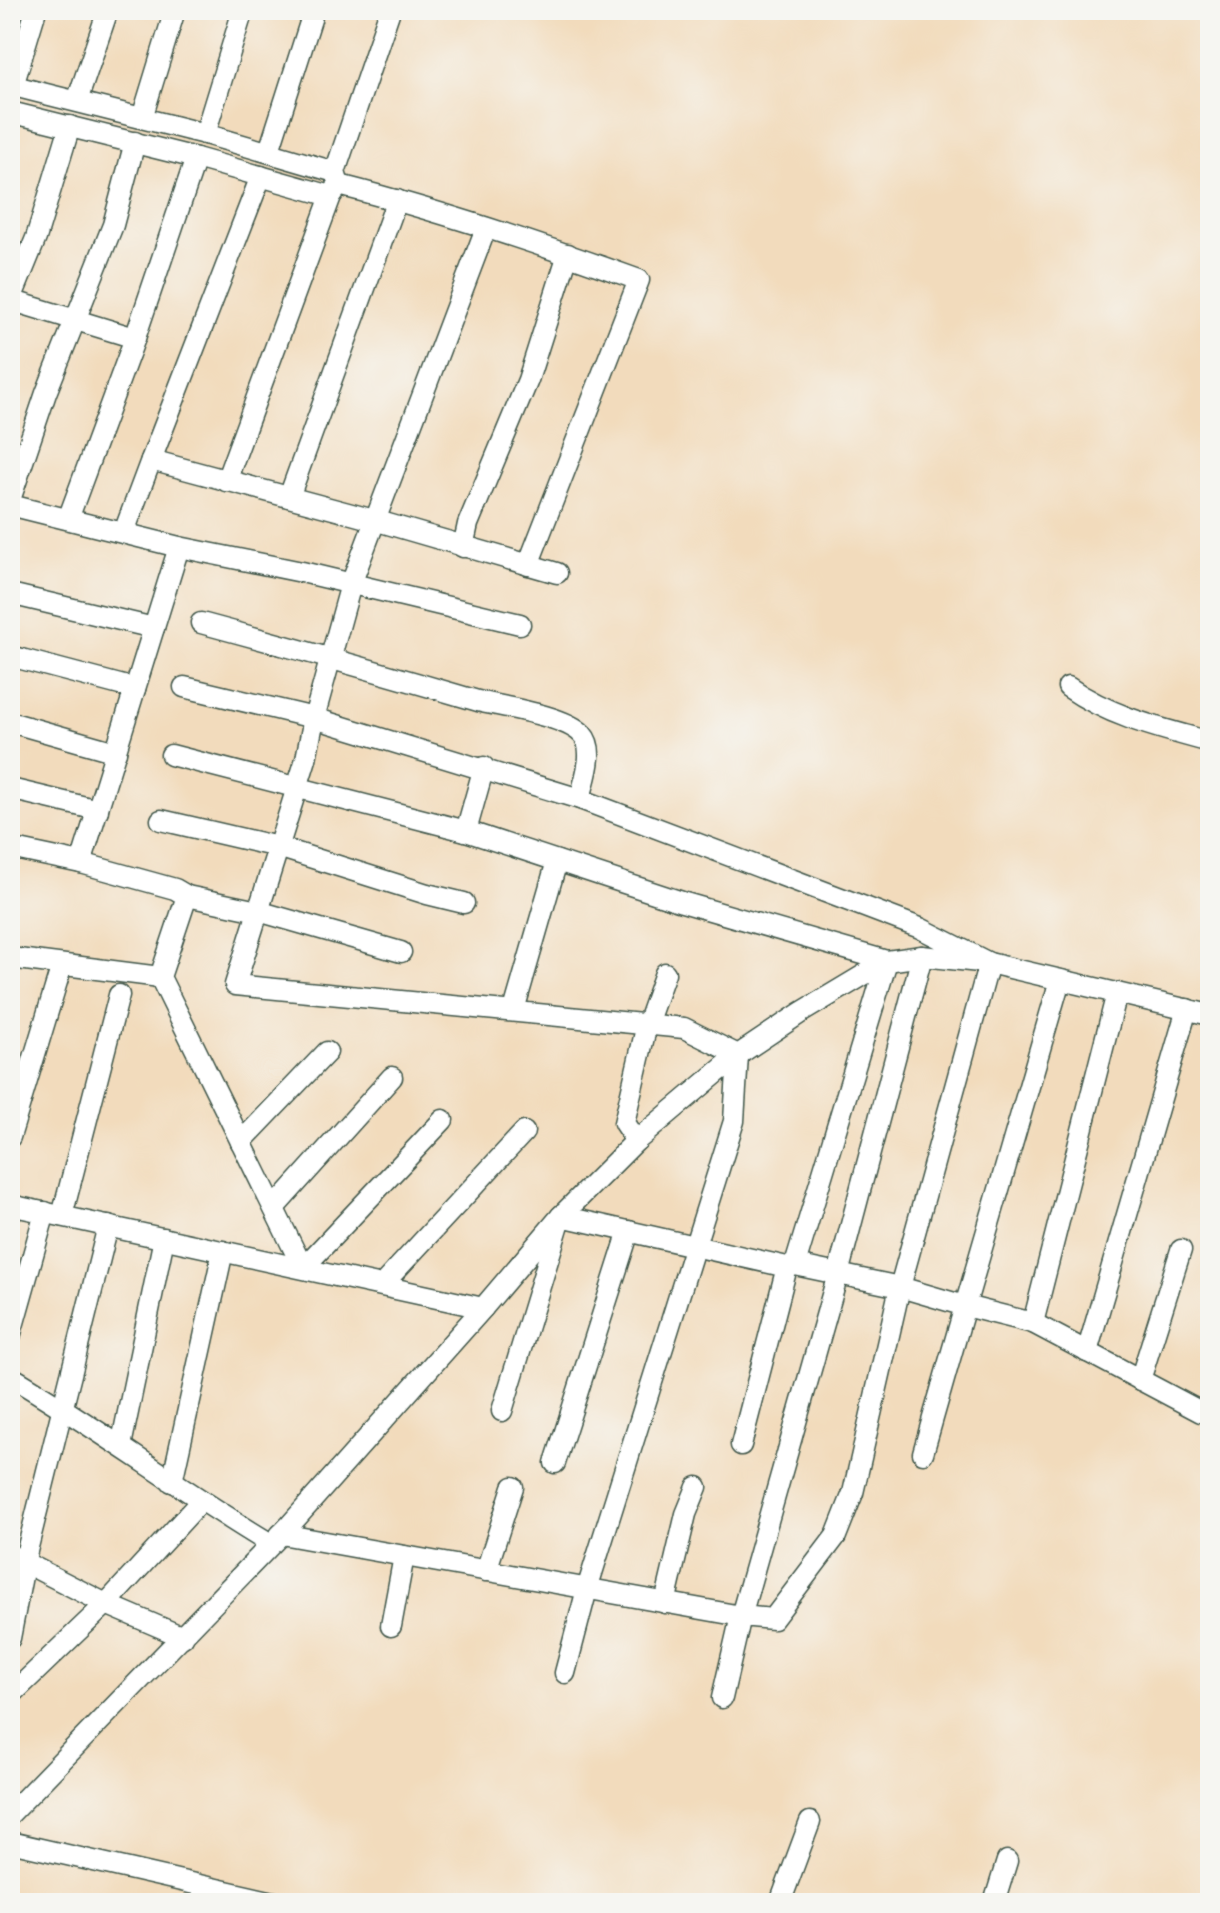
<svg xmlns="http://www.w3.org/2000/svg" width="1220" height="1913" viewBox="0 0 1220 1913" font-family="'Architects Daughter',sans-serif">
<rect width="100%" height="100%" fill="#f6f6f2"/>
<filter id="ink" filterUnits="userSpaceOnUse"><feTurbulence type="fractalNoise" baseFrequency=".0125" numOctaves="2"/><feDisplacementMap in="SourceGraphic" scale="16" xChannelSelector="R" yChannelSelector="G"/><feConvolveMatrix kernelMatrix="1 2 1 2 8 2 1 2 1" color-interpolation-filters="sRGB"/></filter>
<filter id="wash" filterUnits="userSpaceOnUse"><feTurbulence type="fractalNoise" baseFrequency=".006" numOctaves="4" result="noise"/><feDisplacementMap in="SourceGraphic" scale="32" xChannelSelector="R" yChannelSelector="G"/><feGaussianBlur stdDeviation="1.8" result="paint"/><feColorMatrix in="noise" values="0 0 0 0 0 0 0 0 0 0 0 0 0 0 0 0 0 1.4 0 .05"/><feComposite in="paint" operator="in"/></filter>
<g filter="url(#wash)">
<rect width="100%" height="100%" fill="#f2dbbc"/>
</g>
<g filter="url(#ink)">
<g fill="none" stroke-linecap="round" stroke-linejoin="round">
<g stroke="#3f5548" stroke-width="23">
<g id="street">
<path d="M10,85l195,49 130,38"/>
<path d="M13,86l23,-76"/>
<path d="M77,101l31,-91"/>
<path d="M10,112l186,46 135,38"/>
<path d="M142,118l33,-108"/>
<path d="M205,134l38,-124"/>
<path d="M269,151l45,-141"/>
<path d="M339,185c102,26 201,59 300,95l-111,285"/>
<path d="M10,300l125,38"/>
<path d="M10,302l26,-64 34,-112"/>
<path d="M151,460l110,-284"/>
<path d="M226,481l105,-285 8,-11 -4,-13 55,-162"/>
<path d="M289,497l108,-297"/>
<path d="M10,500l36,-107 67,-168 22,-83"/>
<path d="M10,505l169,42 123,25 218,52"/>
<path d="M68,519l67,-181 61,-180"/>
<path d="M124,532l27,-72 223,60 183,53"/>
<path d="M463,547l5,-23 60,-144 40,-126"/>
<path d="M10,594l144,34"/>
<path d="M201,623c93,25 185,51 277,78 25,6 88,15 104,33 15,16 2,46 -2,65"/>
<path d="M10,656l125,33"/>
<path d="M184,687l130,31 37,-134 135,-356"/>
<path d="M1068,687c43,30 91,41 142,55"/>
<path d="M10,722l106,30"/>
<path d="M171,755l295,76"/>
<path d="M484,767l-18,64 216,71 205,59 -92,304"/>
<path d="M10,789l88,21"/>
<path d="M161,820l117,27 149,47 37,9"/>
<path d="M10,848l71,15 94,26 12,7 71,15 143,41"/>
<path d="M81,863l98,-316"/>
<path d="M187,896l-27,81 143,291 140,-148"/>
<path d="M10,958l150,19"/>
<path d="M989,963l-69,-35 -340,-129 -266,-81 -8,41 -71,226 449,43 54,27 64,-43 85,-51 35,-5 67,7 221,52"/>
<path d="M1060,980l-95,326 68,17 168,89"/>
<path d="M514,1010l43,-149"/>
<path d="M10,1137l52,-172"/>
<path d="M636,1141l-12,-18 23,-99 18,-51"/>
<path d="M241,1142l86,-90"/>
<path d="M10,1205l473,103 -193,217 -280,289"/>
<path d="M274,1208l118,-131"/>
<path d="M62,1216l57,-221"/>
<path d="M561,1216l226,51 8,-2 105,22 65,19 -42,147"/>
<path d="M382,1285l142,-153"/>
<path d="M483,1308l78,-92 75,-75 102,-86 -4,66 -147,468 -22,84"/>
<path d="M1033,1323l84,-330"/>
<path d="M10,1337l35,-125"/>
<path d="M1087,1352l100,-343"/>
<path d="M10,1376c90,53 172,115 261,168"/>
<path d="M1140,1380l41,-130"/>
<path d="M502,1411l57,-187"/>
<path d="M741,1445l46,-178"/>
<path d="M121,1446l43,-208"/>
<path d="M555,1463l74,-232"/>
<path d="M172,1482l51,-231"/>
<path d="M281,1534l460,82 97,-342 84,-318"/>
<path d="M10,1555l96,49 77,33"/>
<path d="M486,1571l27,-84"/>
<path d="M665,1603l21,-89 11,-27"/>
<path d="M391,1626l13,-70"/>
<path d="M10,1638l16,-83 82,-329"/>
<path d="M10,1696l96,-92 94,-102"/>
<path d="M722,1698l19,-82 32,3 63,-83 17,-43 47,-206 89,-324"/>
<path d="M10,1842l268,61"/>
<path d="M780,1903l30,-81"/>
<path d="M994,1903l13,-42"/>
</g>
</g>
<use href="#street" stroke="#fff" stroke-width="20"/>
</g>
</g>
<rect width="1220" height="1913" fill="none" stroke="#f6f6f2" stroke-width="40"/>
</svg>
